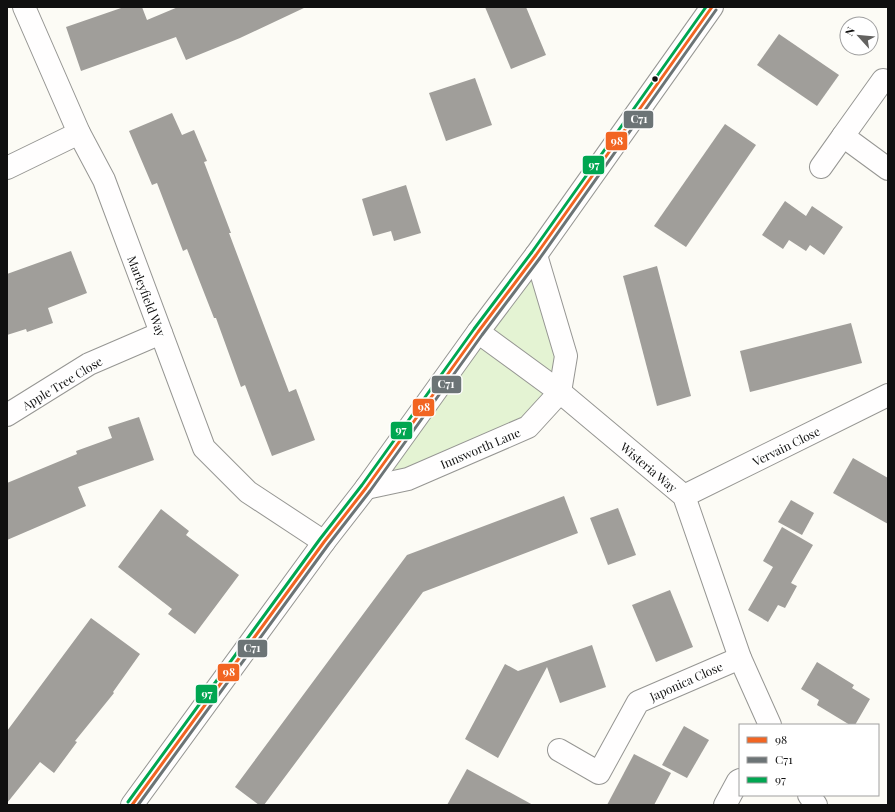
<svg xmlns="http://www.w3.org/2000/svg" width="895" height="812" viewBox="0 0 895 812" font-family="'Playfair Display',serif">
<rect width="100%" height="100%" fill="#fcfbf5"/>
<path fill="#e4f3d3" d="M536,255l30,101 -38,71 -162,61z"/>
<g fill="#a09e9a">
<path d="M124,7h18l5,13 31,-13h128l-66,31 -54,22 -10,-23 -95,34 -15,-44z"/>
<path d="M485,7h41l20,48 -35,14z"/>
<path d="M779,34l60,41 -22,31 -60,-41z"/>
<path d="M475,78l17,47 -46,16 -17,-48z"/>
<path d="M172,113l10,22 12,-5 13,31 -3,1 27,71h-2l60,159 7,-3 19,51 -43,16 -27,-71 -4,2 -25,-69h-2l-27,-69 -4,2 -26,-68 -5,2 -23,-54z"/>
<path d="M725,124l31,21 -70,102 -32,-21z"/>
<path d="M406,185l15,48 -27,8 -3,-10 -18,5 -11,-37z"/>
<path d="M785,201l21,15 6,-10 31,21 -19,28 -14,-10 -4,6 -17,-11 -6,9 -21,-14z"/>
<path d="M71,251l16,42 -39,15 5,15 -26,9 -1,-3 -19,6v-61z"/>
<path d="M657,266l34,130 -34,10 -34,-130z"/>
<path d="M851,323l11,40 -112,29 -10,-41z"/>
<path d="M139,417l15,43 -76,27 8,19 -79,34v-57l70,-29 -1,-3 36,-13 -4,-11z"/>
<path d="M853,458l35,20v46l-55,-31z"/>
<path d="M564,496l14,37 -155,59 -159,213h-5l-24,-18 172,-232z"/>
<path d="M791,500l23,13 -12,22 -24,-13z"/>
<path d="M618,508l18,47 -28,10 -18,-47z"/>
<path d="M161,509l28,22 -3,4 53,40 -44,59 -27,-20 4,-5 -54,-42z"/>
<path d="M782,527l31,18 -22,38 6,3 -12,22 -7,-3 -10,17 -20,-12 25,-43 -10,-6z"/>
<path d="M670,590l23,57 -37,15 -24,-57z"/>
<path d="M91,618l49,36 -27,38 1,1 -39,48 2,1 -23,31 -14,-11 -33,41v-72z"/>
<path d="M592,645l14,42 -46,16 -13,-36 -49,91 -33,-19 40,-75 13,7z"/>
<path d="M817,662l37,23 -2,3 18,11 -15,26h-5l-33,-20 2,-5 -18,-11z"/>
<path d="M684,726l25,14 -22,38 -25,-13z"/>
<path d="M634,754l37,19 -17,32h-47z"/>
<path d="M467,769l66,36h-86z"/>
</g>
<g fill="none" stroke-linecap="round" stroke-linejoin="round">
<g stroke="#969693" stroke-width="24">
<g id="minor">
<path d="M24,7l55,126 25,47 100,268 44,44 76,50"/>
<path d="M883,80l-40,56 45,33"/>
<path d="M821,167l22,-31"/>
<path d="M7,168l72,-35"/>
<path d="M478,332l82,60 124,104 56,162 30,67"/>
<path d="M7,415l82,-51 72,-31"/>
<path d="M366,488l42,-9 120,-52 32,-35 6,-36 -30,-101"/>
<path d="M684,496l204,-101"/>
<path d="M559,750l40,23 39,-71 102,-44"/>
<path d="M809,795l7,10"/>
<path d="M725,805l13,-24 2,-1"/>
</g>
</g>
<g stroke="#969693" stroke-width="24">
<path id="tertiary" d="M132,805l192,-263 42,-54 112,-156 58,-77 176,-248"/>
</g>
<use href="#minor" stroke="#fffefe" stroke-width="22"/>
<use href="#tertiary" stroke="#fffefe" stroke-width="22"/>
<g stroke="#fff" stroke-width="6">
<path id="bus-1" d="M132,805l192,-263 42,-54 112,-156 58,-77 176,-248"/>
</g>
<g stroke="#fff" stroke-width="6">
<path id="bus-2" d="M138,805l190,-260 42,-54 112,-156 58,-77 176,-248"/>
</g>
<g stroke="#fff" stroke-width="6">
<path id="bus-3" d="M128,802l192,-263 42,-54 112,-156 58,-77 174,-245"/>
</g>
<use href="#bus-1" stroke="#f26522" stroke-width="3"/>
<use href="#bus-2" stroke="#6c7476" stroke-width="3"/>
<use href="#bus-3" stroke="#00a651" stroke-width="3"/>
</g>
<circle fill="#101010" stroke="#fff" stroke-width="1.5" cx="655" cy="79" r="3.5"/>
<g text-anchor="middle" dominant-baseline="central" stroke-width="4" stroke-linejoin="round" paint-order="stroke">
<g font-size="12" fill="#101010" stroke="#fff">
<text transform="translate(147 296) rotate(69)">Marleyfield Way</text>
<text transform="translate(62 383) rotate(-31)">Apple Tree Close</text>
<text transform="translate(786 446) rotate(-26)">Vervain Close</text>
<text transform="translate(480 448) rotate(-23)">Innsworth Lane</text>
<text transform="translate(649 467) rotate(40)">Wisteria Way</text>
<text transform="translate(686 681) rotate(-24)">Japonica Close</text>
</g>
</g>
<g stroke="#fff" stroke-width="1.5">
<rect x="623" y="110" width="31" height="19" rx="4" fill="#6c7476"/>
<rect x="605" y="131" width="23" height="20" rx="4" fill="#f26522"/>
<rect x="582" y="155" width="23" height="20" rx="4" fill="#00a651"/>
<rect x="431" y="375" width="31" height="19" rx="4" fill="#6c7476"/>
<rect x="412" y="398" width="23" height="19" rx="4" fill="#f26522"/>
<rect x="390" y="421" width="23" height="19" rx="4" fill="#00a651"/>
<rect x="237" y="639" width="31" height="19" rx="4" fill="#6c7476"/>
<rect x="217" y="663" width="23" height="19" rx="4" fill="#f26522"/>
<rect x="195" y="684" width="23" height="20" rx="4" fill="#00a651"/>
</g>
<g font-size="11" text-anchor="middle" font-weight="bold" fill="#fff">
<text x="639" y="123">C71</text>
<text x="617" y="145">98</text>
<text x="594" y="169">97</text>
<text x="446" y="388">C71</text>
<text x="424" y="411">98</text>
<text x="401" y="434">97</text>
<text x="252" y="652">C71</text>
<text x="229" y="676">98</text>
<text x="207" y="698">97</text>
</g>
<rect width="895" height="812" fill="none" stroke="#101010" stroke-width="16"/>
<rect x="739" y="724" width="140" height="72" fill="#ffffff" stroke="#9f9f9f"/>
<rect x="747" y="737" width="20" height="6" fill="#f26522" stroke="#9f9f9f"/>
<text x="775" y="744" font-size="12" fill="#101010">98</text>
<rect x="747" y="757" width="20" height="6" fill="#6c7476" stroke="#9f9f9f"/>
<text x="775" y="764" font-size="12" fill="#101010">C71</text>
<rect x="747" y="777" width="20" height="6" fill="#00a651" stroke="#9f9f9f"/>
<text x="775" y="784" font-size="12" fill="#101010">97</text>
<g transform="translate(859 36) rotate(297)"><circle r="19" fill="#ffffff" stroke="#9f9f9f"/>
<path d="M0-3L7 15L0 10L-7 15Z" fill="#636260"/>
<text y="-6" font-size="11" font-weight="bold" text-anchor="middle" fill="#101010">N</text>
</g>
</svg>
